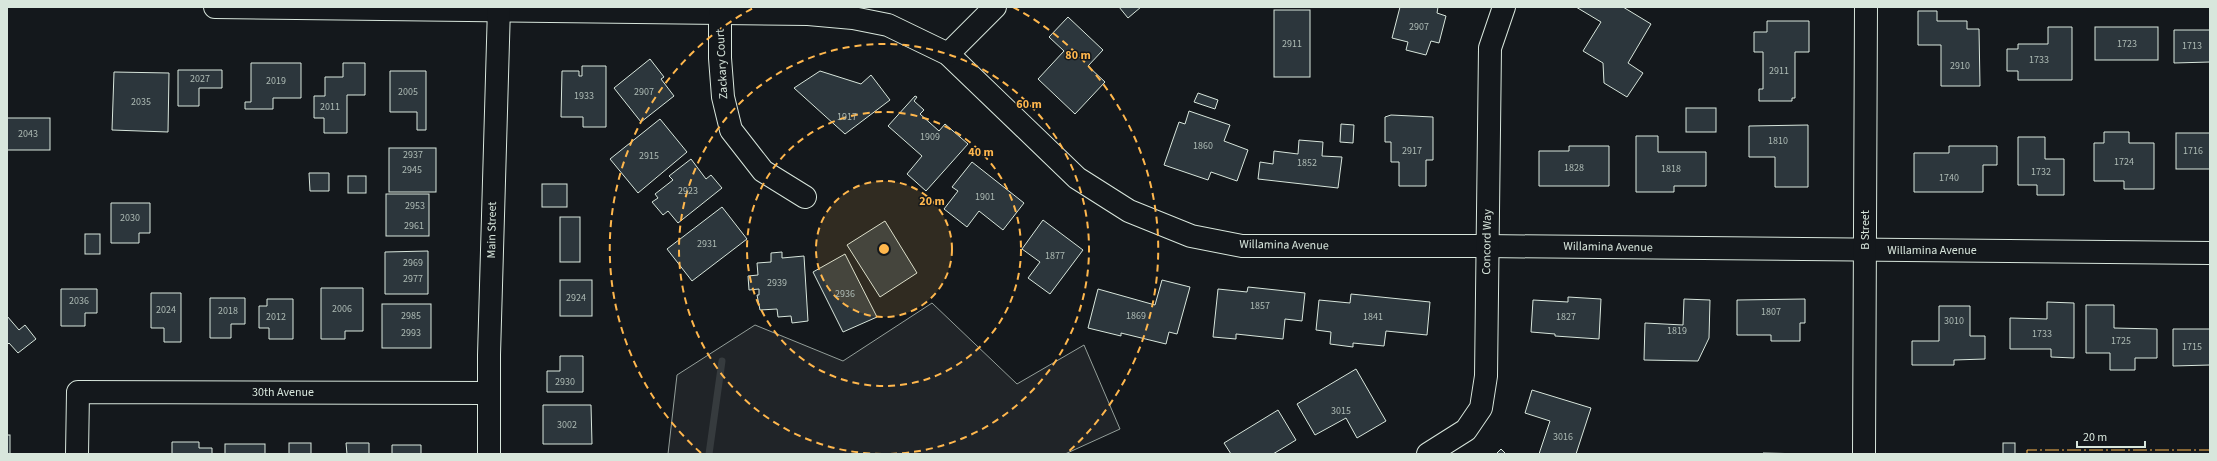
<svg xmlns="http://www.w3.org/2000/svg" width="2217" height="461" viewBox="0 0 2217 461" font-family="'Source Sans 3',sans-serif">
<rect width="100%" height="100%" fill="#14181c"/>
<path fill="#202428" stroke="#939e99" d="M932,303l85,81 67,-39 36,84 -55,25h-397l9,-79 78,-50 88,36z"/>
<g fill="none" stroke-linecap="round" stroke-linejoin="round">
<path stroke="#363b3e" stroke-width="7" d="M709,454l13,-93"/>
</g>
<g fill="#2c363c" stroke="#d8e6dc">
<path d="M1119,7h22l-13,11z"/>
<path d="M1400,7h38l-1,6 9,3 -7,27 -8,-2 -5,14 -20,-5 2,-8 -16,-4z"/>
<path d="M1576,7h47l28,17 -23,39 15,10 -16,24 -23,-14 -1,-20 -20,-12 18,-29z"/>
<rect x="1274" y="10" width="36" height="67"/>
<path d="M1918,11h19v10h30v8h12l1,57h-39v-41h-23z"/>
<path d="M1068,17l35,33 -15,16 17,16 -30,32 -37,-35 26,-28 -15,-14z"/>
<path d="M1767,21h42v31h-14v46h-3v3h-33v-12h4v-37h-9v-20h13z"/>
<path d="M2048,27h24v53h-54v-9h-11v-22h11v-5h30z"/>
<rect x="2095" y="27" width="63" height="33"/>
<path d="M2174,30h36v32l-36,1z"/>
<path d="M650,59l14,18 -3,2 13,17 -33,26 -27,-34z"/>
<path d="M251,63h50v35h-28v11h-28v-7h6z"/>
<path d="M343,63h22v32h-18v38h-23v-15h-10v-22h11v-19h18z"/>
<path d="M582,66h24v61h-23v-10h-22l1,-46h17v5h3z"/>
<path d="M178,70h44v18h-23v18h-21z"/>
<path d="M390,71h36v59h-9v-18h-27z"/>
<path d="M820,71l41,13 10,-9 19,25 -45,34 -51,-46z"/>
<path d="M114,72l55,1 -1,59 -56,-2z"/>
<path d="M1198,93l20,7 -3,9 -21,-7z"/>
<path d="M915,96l2,1 -3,4 10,9 -4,4 19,17 6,-7 23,20 -42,47 -19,-17 15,-18 -34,-30z"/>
<rect x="1686" y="108" width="30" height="24"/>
<path d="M1189,111l41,14 -6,16 24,9 -11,31 -26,-9 -3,8 -44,-15 15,-43 6,2z"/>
<path d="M1391,115l42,2v43h-7v26h-27v-24h-8v-20h-6v-25z"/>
<rect x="7" y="118" width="43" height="32"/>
<path d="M660,119l27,33 -49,41 -28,-34z"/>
<path d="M1341,124l13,1 -1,18 -13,-1z"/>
<path d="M1808,125v62h-33v-30h-26v-31z"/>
<path d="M2104,132h25v11h25v46h-30v-8h-30v-38h10z"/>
<rect x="2176" y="133" width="34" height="36"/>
<path d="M1636,136h22v16h48v34h-32v6h-38z"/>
<path d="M2018,137h27v22h19v36h-27v-10h-19z"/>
<path d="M1299,140l24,2 -1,14 20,1 -4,31 -80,-9 2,-17 13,2 1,-13 24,3z"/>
<path d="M1569,146h40v40h-70v-35h30z"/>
<path d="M1949,146h48v19h-14v27h-69v-39h35z"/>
<rect x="389" y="148" width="47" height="44"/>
<path d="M691,159l15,20 5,-4 11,13 -44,35 -10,-12 -5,4 -11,-13 6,-4 -3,-4 18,-14 -4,-4z"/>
<path d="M972,162l52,41 -21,27 -24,-19 -12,16 -23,-18 14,-18 -6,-4z"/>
<path d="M309,173h20v18h-19z"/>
<rect x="348" y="176" width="18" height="17"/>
<rect x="542" y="184" width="25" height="23"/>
<rect x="386" y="194" width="43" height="42"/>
<path d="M111,203h39v30h-11v10h-28z"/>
<path d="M722,207l25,32 -55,42 -25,-32z"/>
<rect x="560" y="217" width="20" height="45"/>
<path d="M1043,220l40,30 -33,44 -22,-16 12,-16 -18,-13z"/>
<path d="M885,221l32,52 -37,24 -33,-52z"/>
<rect x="85" y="234" width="15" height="20"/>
<path d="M428,251v43h-43v-42z"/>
<path d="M782,252v6l22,-2 4,65 -16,2 -1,-7 -13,1 -1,-8 -17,1 -3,-15h2v-6l-10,1 -1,-14 10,-1 -1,-12 14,-1v-9z"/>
<path d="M845,254l32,63 -34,15 -30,-60z"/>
<rect x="560" y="280" width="32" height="36"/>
<path d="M1162,280l28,7 -13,47 -8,-2 -3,12 -45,-11v3l-33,-8 10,-39 57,16z"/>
<path d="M1248,287l57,6 -3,28 -17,-2 -2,20 -47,-5v5l-23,-2 5,-48 29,3z"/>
<path d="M321,288h42v43h-18v8h-24z"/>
<path d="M61,289h36v24h-12v13h-24z"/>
<path d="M151,293h30v49h-17v-14h-13z"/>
<path d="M1351,294l79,8 -3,33 -41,-4 -2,15 -31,-3v4l-23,-3 1,-12 -15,-2 3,-30 31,3z"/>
<path d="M1568,297l33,2 -2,40 -44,-3v-2l-24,-2 2,-32 35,2z"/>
<path d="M210,298h35v26h-14v14h-21z"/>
<path d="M267,299h26v40h-24v-11h-10v-22h8z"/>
<path d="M1684,299l26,1 -1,38 -11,23 -54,-1 1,-37 38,2z"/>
<path d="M1805,299v24h-5v18h-29v-6h-34v-35z"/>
<path d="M2047,302l27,1v55l-23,-1v-8h-41v-31l37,1z"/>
<rect x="382" y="304" width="49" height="44"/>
<path d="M2086,305h28v23l43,1v29h-22v12h-25v-17h-24z"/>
<path d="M1939,306h31v30h15v23l-31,1v5h-42v-24h27z"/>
<path d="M7,316l12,14 6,-5 11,14 -18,14 -9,-10 -2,2z"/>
<path d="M2173,329h37v36l-37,1z"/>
<path d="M560,356h23v36h-36v-21h13z"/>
<path d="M1356,369l30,52 -29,17 -11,-20 -31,17 -18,-31z"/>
<path d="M1532,390l59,18 -15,46h-37l11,-33 -25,-8z"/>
<path d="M543,405h48l1,39h-49z"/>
<path d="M1278,410l18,30 -23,14h-42l-7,-11z"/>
<rect x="7" y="435" width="3" height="19"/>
<path d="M172,442h27v6h13v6h-40z"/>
<rect x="289" y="443" width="22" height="11"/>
<path d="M346,443h23v11h-22z"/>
<rect x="2003" y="443" width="12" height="11"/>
<rect x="225" y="444" width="40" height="10"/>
<path d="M392,445h29v9h7h-36z"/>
<path d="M1501,449l5,5h-10z"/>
<path d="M1763,453l43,1h-43z"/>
</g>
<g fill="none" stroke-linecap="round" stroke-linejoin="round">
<g stroke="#d8e6dc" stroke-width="24">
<g id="minor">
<path d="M215,7l593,7 45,4 35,7 60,29 129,124 52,33 62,25 51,10h244l724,7"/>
<path d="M720,15v43l3,39 8,33 32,41 42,26"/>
<path d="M948,54l47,-47"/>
<path d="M77,454l1,-62 411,1"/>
<path d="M489,454v-99l10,-348"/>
<path d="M1428,454l38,-24 15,-22 5,-32 4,-328 14,-41"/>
<path d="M1864,454l2,-447"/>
</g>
</g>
<use href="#minor" stroke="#14181c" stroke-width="22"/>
<path stroke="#ffb74d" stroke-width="1" stroke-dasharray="14 3 2 3" stroke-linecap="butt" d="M2027,454v-4h183"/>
</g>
<circle cx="884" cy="249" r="68" fill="#ffb74d" fill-opacity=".12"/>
<g fill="none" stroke="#ffb74d" stroke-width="2" stroke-dasharray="7 5">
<circle cx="884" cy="249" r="68"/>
<circle cx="884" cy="249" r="137"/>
<path d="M882 454A205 205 0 1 1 886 454"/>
<path d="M701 453A274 274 0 0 1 755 7M1013 7A274 274 0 0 1 1067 453"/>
</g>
<g text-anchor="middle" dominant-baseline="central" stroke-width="3" stroke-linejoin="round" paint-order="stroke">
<g font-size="10" fill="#adbab4">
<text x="1419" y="27">2907</text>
<text x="1292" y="44">2911</text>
<text x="2127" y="44">1723</text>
<text x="2192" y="46">1713</text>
<text x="2039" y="60">1733</text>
<text x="1960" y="66">2910</text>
<text x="1779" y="71">2911</text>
<text x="200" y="79">2027</text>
<text x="276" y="81">2019</text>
<text x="408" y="92">2005</text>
<text x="644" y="92">2907</text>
<text x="584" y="96">1933</text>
<text x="141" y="102">2035</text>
<text x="330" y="107">2011</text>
<text x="847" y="117">1917</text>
<text x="28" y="134">2043</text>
<text x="930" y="137">1909</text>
<text x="1778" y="141">1810</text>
<text x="1203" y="146">1860</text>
<text x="1412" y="151">2917</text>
<text x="2193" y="151">1716</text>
<text x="413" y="155">2937</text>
<text x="649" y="156">2915</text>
<text x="2124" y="162">1724</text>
<text x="1307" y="163">1852</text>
<text x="1574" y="168">1828</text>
<text x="1671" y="169">1818</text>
<text x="412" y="170">2945</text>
<text x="2041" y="172">1732</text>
<text x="1949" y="178">1740</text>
<text x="688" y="191">2923</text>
<text x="985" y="197">1901</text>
<text x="415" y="206">2953</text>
<text x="130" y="218">2030</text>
<text x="414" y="226">2961</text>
<text x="707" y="244">2931</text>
<text x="1055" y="256">1877</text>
<text x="413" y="263">2969</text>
<text x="413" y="279">2977</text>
<text x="777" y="283">2939</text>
<text x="845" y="294">2936</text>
<text x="576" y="298">2924</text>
<text x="79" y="301">2036</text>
<text x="1260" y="306">1857</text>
<text x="342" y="309">2006</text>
<text x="166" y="310">2024</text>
<text x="228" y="311">2018</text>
<text x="1771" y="312">1807</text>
<text x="411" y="316">2985</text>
<text x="1136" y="316">1869</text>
<text x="276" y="317">2012</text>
<text x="1373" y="317">1841</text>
<text x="1566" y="317">1827</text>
<text x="1954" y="321">3010</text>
<text x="1677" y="331">1819</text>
<text x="411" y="333">2993</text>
<text x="2042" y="334">1733</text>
<text x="2121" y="341">1725</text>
<text x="2192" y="347">1715</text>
<text x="565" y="382">2930</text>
<text x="1341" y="411">3015</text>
<text x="567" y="425">3002</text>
<text x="1563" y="437">3016</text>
</g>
<g font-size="12" fill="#d8e6dc" stroke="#14181c">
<text transform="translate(722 64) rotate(-93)">Zackary Court</text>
<text transform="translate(492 230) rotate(-89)">Main Street</text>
<text transform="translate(1865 230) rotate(-90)">B Street</text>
<text transform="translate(1487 242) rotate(-89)">Concord Way</text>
<text transform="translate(1284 245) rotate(1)">Willamina Avenue</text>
<text transform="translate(1608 247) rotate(1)">Willamina Avenue</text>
<text x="1932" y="250">Willamina Avenue</text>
<text x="283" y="392">30th Avenue</text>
</g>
</g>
<circle cx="884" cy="249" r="6" fill="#ffb74d" stroke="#14181c" stroke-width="2"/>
<g font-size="12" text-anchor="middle" font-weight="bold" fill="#ffb74d" stroke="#14181c" stroke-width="3" stroke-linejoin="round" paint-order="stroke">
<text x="1078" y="59">80 m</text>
<text x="1029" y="108">60 m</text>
<text x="981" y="156">40 m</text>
<text x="932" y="205">20 m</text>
</g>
<rect width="2217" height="461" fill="none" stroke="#d8e6dc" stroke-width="16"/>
<path d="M2077 441v6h68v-6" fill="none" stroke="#d8e6dc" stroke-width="2"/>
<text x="2083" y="441" font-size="12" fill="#d8e6dc" stroke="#14181c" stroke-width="3" paint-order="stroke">20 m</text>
</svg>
